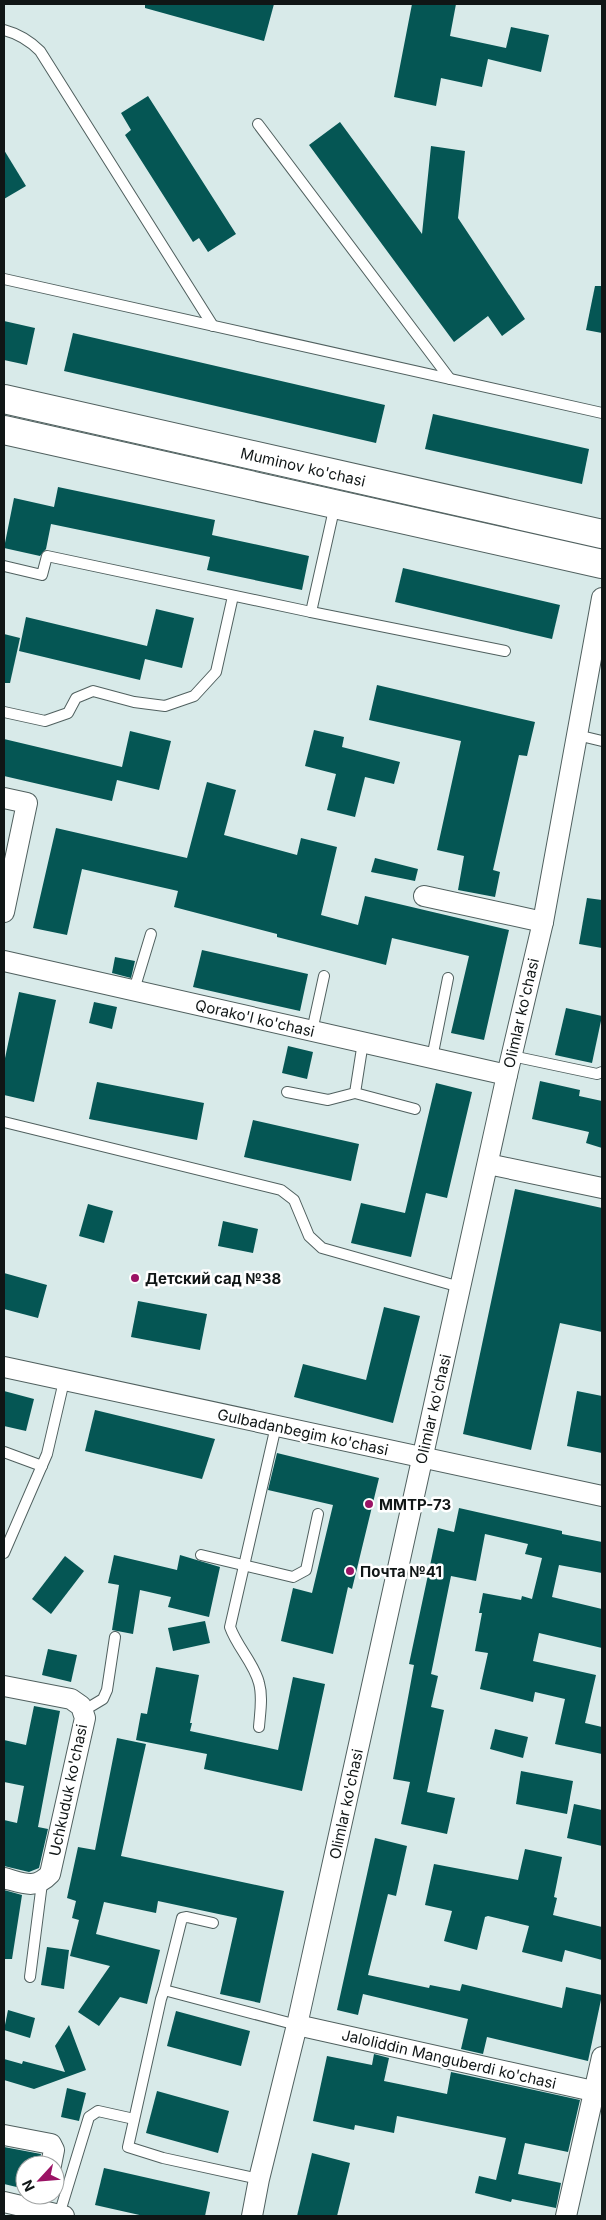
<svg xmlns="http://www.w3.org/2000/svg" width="606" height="2220" viewBox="0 0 606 2220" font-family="Inter,sans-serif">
<rect width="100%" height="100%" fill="#d8eae9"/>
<g fill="#055654">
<path d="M145,4h129l-10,37 -119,-33z"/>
<path d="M412,4h44l-6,32 56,12 5,-21 38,8 -8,37 -53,-13 -6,28 -41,-9 -5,28 -42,-9z"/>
<path d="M148,96l88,138 -28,18 -9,-14 -6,4 -68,-107 6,-5 -10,-17z"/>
<path d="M340,122l82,112 9,-88 34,5 -7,67 67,101 -23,17 -14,-20 -34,26 -145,-197z"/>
<path d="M4,150l22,36 -22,13z"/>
<path d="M595,286h7v47l-16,-3z"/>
<path d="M4,321l31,7 -8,37 -23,-5z"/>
<path d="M73,333l312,72 -9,38 -312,-72z"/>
<path d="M433,414l156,35 -7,35 -157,-35z"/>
<path d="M58,487l157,33 -3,15 97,21 -7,34 -95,-20 3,-13 -159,-33 -5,25 -6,7 -36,-8 10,-50 40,9z"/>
<path d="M403,568l157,37 -8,34 -157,-37z"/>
<path d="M156,609l38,9 -12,50 -37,-9 -5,21 -121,-29 7,-34 121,29z"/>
<path d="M4,634l16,4 -10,45h-6z"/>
<path d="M377,685l158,37 -8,34 -8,-1 -26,115 7,2 -5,25 -37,-7 6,-34 -27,-6 24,-109 -92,-21z"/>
<path d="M314,730l30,7 -2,10 58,15 -6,22 -29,-7 -10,40 -28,-7 9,-36 -31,-8z"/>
<path d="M130,731l41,10 -12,49 -42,-10 -5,21 -108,-25v-37l118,28z"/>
<path d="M207,782l29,8 -12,45 73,20 4,-17 36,9 -16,68 37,10 7,-29 144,34 -25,110 -33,-7 18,-77 -77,-18 -6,27 -109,-28v-3l-103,-27 4,-16 -96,-22 -15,66 -34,-7 23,-100 131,30z"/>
<path d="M375,858l43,11 -3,12 -44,-9z"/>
<path d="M587,898l15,2v48l-23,-4z"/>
<path d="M202,950l106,24 -8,37 -107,-24z"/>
<path d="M115,957l20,4 -4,17 -19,-5z"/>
<path d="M19,992l37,8 -22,102 -30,-7v-32z"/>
<path d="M94,1002l23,5 -5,22 -23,-6z"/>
<path d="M566,1008l36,8 -10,47 -37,-8z"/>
<path d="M288,1046l25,6 -6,27 -25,-6z"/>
<path d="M540,1081l40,9 -1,6 23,5v47l-16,-5 3,-11 -57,-13z"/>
<path d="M97,1082l107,21 -7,37 -108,-21z"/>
<path d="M436,1083l36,9 -25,106 -21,-5 -15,64 -60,-14 10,-40 44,10z"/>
<path d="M253,1120l106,24 -8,37 -107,-24z"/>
<path d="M515,1189l87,19v124l-42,-9 -29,127 -68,-16z"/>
<path d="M88,1204l25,7 -9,32 -25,-7z"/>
<path d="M223,1221l35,8 -5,24 -35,-7z"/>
<path d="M4,1273l43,12 -9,33 -34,-9z"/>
<path d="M138,1301l69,13 -7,36 -69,-13z"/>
<path d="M384,1307l36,9 -27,107 -99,-26 9,-33 63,16z"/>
<path d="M4,1391l30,8 -8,32 -22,-5z"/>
<path d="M577,1391l25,5v57l-35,-7z"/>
<path d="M95,1410l120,29 -13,40 -117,-28z"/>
<path d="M277,1453l102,25 -27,111 -4,-2 -15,67 -52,-13 12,-53 19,5 21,-88 -65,-15z"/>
<path d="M459,1508l103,23v3l40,8v31l-43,-8 -7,32 50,12v39l-63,-15 -6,28 63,14 -11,48 17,4v27l-47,-10 10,-45 -30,-7 -2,10 -53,-13 8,-36 -13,-2 7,-38h-3l4,-20 38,7 1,-4 10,3 10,-41 -17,-4 3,-10 -43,-10 -9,47 -25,-5 -20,98 7,2 -7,31 13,3 -17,82 28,6 -8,36 -46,-10 9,-42 -17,-3 21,-114 -5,-1 29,-136 16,4z"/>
<path d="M114,1555l63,15 3,-15 40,12 -11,50 -41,-10 3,-10 -31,-7 -7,44 -21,-4 7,-45 -11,-2z"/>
<path d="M65,1556l19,15 -33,43 -19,-15z"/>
<path d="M205,1621l5,22 -37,8 -5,-23z"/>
<path d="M48,1649l29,6 -6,27 -29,-7z"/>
<path d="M156,1667l43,8 -9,48h2l-2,8 88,19 15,-73 32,7 -23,107 -98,-22 3,-15 -71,-14 5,-27 6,1z"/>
<path d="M34,1706l26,5 -22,116 10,2 -9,39 -10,4 -25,-6v-46l13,3 7,-37 -20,-4v-42l22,5z"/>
<path d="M495,1729l33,8 -5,21 -33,-9z"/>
<path d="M117,1738l29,6 -25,112 163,35 -24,112 -40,-9 17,-76 -79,-17 -2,12 -52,-11 -8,32 64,16 -13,54 -27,-7 -21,29 -21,-14 32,-46 -40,-10 9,-36 -7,-2 4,-17 -9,-3 11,-51 17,3z"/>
<path d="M521,1771l52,10 -6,33 -51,-10z"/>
<path d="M574,1804l28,6v36l-35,-8z"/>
<path d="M375,1838l32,8 -11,50 -8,-2 -20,81 61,13 1,-3 30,6 2,-7 100,24 4,-21 36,8 -14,66 -101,-24 -4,17 -22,-5 7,-30 -105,-25 -5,21 -21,-5z"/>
<path d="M525,1849l37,8 -8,40 3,1 -4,17 49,12v33l-37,-10 -3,12 -40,-10 7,-26 -41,-10 -3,1 -8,33 -33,-9 8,-30 -27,-6 9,-41 84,16z"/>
<path d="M4,1890l18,5 -10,64h-8z"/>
<path d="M47,1947l22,3 -5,39 -23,-4z"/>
<path d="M8,2010l27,8 -5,20 -26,-8z"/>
<path d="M176,2011l74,20 -9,35 -74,-20z"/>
<path d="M69,2025l17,45 -52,19 -30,-9v-21l18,5 1,-3 42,11 -10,-26z"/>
<path d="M374,2054l15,4 -5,23 63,13 4,-22 129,28 -12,52 -43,-9 -7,31 43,9 -5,25 -44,-9 -1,3 -36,-9 4,-17 17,4 10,-42 -109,-22 -3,17 -39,-8 -1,5 -41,-9 14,-65 45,9z"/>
<path d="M67,2088l19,5 -7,28 -18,-4z"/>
<path d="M157,2091l72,20 -11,42 -72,-20z"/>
<path d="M4,2147l37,7 -2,11h-14v24l-21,-5z"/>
<path d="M312,2153l38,10 -13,53h-40z"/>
<path d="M104,2168l106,24 -5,24h-61l-49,-11z"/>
</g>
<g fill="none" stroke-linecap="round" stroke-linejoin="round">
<g stroke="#50605f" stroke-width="12">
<g id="lane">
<path d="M4,30c15,4 25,10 36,21l173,275"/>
<path d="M258,124l192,255"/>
<path d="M4,279l598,134"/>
<path d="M4,566l38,9 5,-19 264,56 24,-107"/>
<path d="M311,612l194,39"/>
<path d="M4,712l41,9 23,-8 8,-15 17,-7 41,11 31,4 29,-10 22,-24 17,-76"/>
<path d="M577,735l25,6"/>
<path d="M134,990l17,-56"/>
<path d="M312,1031l12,-55"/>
<path d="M363,1042l-8,51 60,16"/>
<path d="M512,1056l85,18 5,-2"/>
<path d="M432,1058l16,-80"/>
<path d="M287,1092l41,8 27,-7"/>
<path d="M4,1122l277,68 13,10 15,36 13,12 138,39"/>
<path d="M4,1452l38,14"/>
<path d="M4,1553l43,-99 17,-73"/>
<path d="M201,1555l92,22 13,-7 12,-56"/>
<path d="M83,1711l20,-12 4,-9 8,-53"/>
<path d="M259,1727c1,-14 4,-30 0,-44 -5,-20 -22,-36 -29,-56l46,-201"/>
<path d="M30,1977l12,-94"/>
<path d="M164,1990l18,-72 5,-1 26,6"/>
<path d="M259,2179l-96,-21 -35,-11 33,-148 3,-9 133,35"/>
<path d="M59,2215l30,-98 9,-6 36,8"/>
</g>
</g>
<g stroke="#50605f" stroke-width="22">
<g id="street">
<path d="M4,798l23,5 -23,109"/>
<path d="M424,896l119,26"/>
<path d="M4,961l503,114"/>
<path d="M488,1164l114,24"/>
<path d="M4,1367l598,129"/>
<path d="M4,1686l67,13 10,7 4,12 -35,156c-15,16 -27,9 -46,4"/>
<path d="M297,2025l305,68"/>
<path d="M4,2135l47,9 3,6 -3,15"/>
<path d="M4,2202l60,14"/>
<path d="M252,2216l7,-37 38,-154 210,-950 36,-153 59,-324"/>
<path d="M566,2216l36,-159"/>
</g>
</g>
<g stroke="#50605f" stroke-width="30">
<g id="secondary">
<path d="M4,399l598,135"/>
<path d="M4,430l598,134"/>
</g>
</g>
<use href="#lane" stroke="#fff" stroke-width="10"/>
<use href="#street" stroke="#fff" stroke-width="20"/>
<use href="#secondary" stroke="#fff" stroke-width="28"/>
</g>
<g fill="#9b1365" stroke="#fff" stroke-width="2">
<circle cx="135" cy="1278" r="5"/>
<circle cx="369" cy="1504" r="5"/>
<circle cx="350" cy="1571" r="5"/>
</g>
<g text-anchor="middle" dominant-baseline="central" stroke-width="5" stroke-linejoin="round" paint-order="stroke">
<g font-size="15" fill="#101616" stroke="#fff">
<text transform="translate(303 467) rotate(13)">Muminov ko'chasi</text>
<text transform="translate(521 1013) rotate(-77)">Olimlar ko'chasi</text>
<text transform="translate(255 1018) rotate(13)">Qorako'l ko'chasi</text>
<text transform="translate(433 1409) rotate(-77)">Olimlar ko'chasi</text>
<text transform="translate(303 1432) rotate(12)">Gulbadanbegim ko'chasi</text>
<text transform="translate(68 1790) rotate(-78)">Uchkuduk ko'chasi</text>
<text transform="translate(346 1804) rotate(-78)">Olimlar ko'chasi</text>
<text transform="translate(449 2059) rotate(13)">Jaloliddin Manguberdi ko'chasi</text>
</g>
<g font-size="15" font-weight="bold" fill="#101616" stroke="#fff" text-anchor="start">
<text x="145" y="1278">Детский сад №38</text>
<text x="379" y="1504">MMTP-73</text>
<text x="360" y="1571">Почта №41</text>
</g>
</g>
<rect width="606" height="2220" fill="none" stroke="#101616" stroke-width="10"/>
<g transform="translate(40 2180) rotate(244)"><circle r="24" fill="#ffffff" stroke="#9fa2a2"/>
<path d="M0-4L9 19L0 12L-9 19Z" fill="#9b1365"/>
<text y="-8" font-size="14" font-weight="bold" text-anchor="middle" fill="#101616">N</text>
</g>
</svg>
